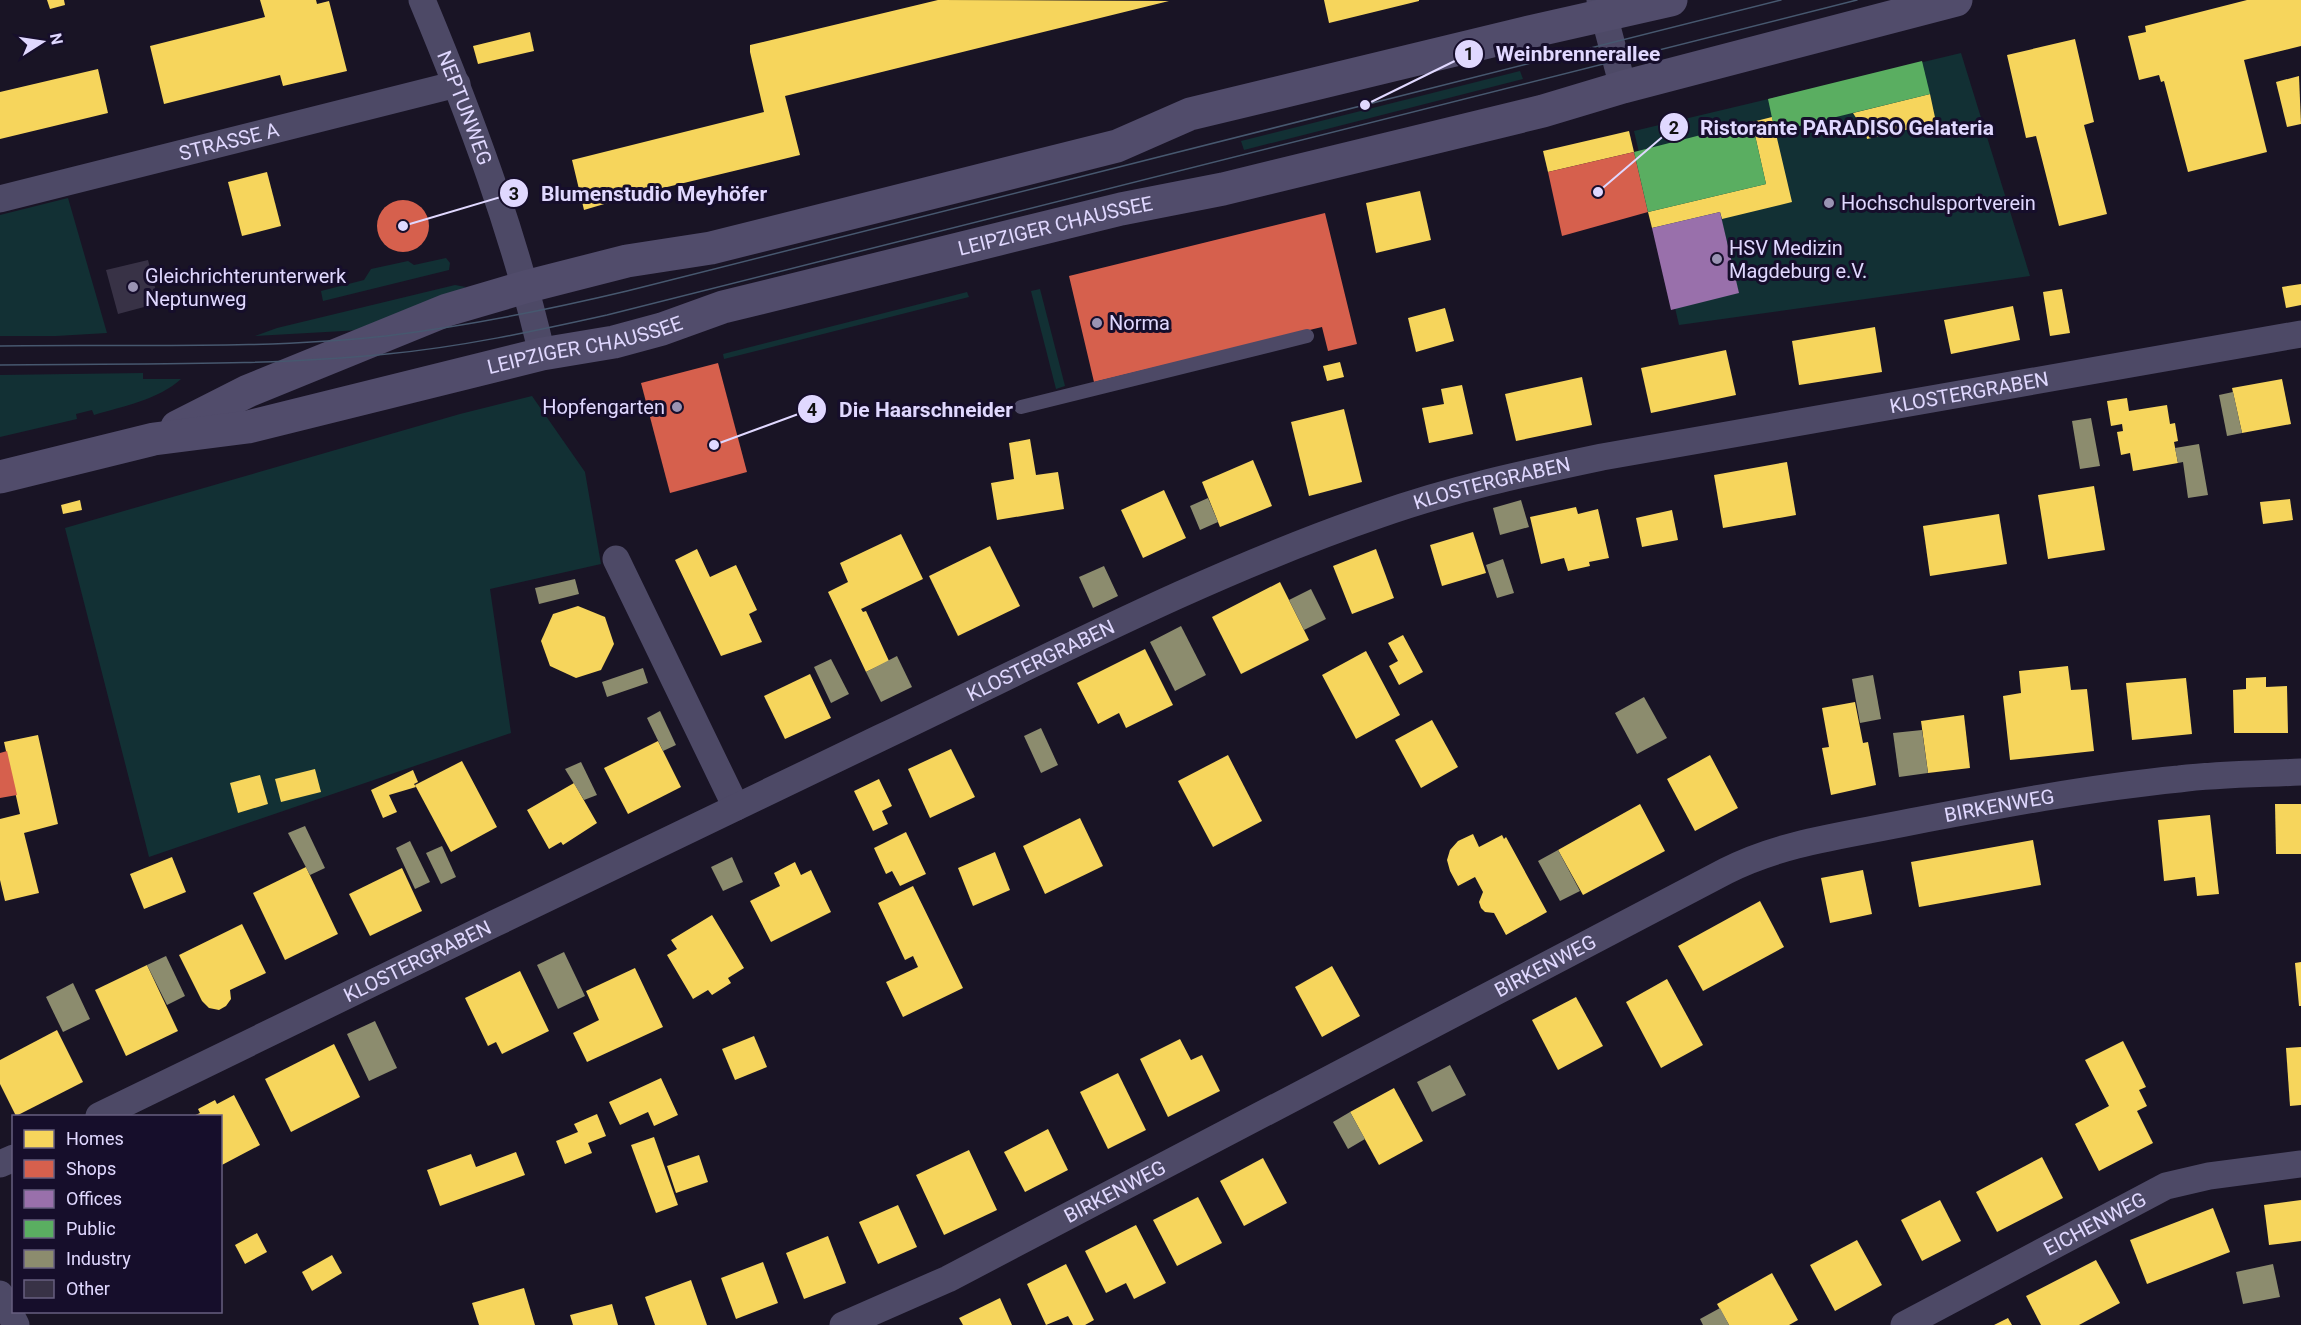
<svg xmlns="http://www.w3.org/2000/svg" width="2301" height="1325" viewBox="0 0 2301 1325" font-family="Roboto,sans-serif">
<rect width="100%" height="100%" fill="#191425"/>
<g fill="#123034">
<path d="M1961,53l69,223 -351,49 -45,-194z"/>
<path d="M1520,71l3,8 -279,71 -3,-9z"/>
<path d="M68,198l39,135 -51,3h-56v-121z"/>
<path d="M446,258l4,5 -1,7 -126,31 -2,-10 43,-11 7,-11 37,-8 6,4z"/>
<path d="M455,285l11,2 -105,43 -106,6 22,-8z"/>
<path d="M1040,289l25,97 -9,3 -25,-98z"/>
<path d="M967,292l2,5 -245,62 -1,-5z"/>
<path d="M143,373v6h38c-23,21 -58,27 -87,36l-2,-5 -16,4 1,5 -77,18v-62z"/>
<path d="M532,396l53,76 16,92 -111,25 21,144 -362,124 -84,-329 395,-114z"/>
</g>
<g fill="#f6d55c">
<path d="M47,0h17l1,5 -15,4z"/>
<path d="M260,0h56l1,4 12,-3 18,70 -64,15 -3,-11 -116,29 -14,-58 115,-29z"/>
<path d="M938,0l231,1 -384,95 15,59 -162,39 -54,16 -12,-50 192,-48 -14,-60v-7z"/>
<path d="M1324,0h95v1l-90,22z"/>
<path d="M2247,0h54v46l-57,14 23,92 -79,20 -24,-91 -3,1 -2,-7 -20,5 -11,-44 18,-4 -1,-6z"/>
<path d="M530,32l4,19 -56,13 -5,-18z"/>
<path d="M2075,39l19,83 -10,3 23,89 -48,12 -23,-90 -10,2 -19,-83z"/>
<path d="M98,69l10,44 -108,26v-47z"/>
<path d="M2299,76l2,48 -14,3 -11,-45z"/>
<path d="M1930,94l6,28 -38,10 -31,7 -4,-18h-5l-5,-8z"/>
<path d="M1772,117l20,85 -70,17 -2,-7 -68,16 -4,-16 118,-28 -14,-62z"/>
<path d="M1629,131l5,21 -86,20 -5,-21z"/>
<path d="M267,172l14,54 -39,10 -14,-54z"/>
<path d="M1420,191l11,49 -55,13 -10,-50z"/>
<path d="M2301,284v21l-15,3 -4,-21z"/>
<path d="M2062,289l8,44 -20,3 -7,-44z"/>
<path d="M2013,306l7,34 -69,14 -7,-34z"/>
<path d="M1445,308l9,33 -38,11 -8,-34z"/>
<path d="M1875,327l7,45 -83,13 -7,-44z"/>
<path d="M1726,350l10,45 -85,18 -10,-45z"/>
<path d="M1340,362l4,15 -17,4 -4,-15z"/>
<path d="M1582,377l10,48 -76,16 -11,-47z"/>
<path d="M2282,379l9,45 -49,9 -10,-45z"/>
<path d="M1462,385l11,49 -44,9 -7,-35 22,-4 -3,-15z"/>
<path d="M2127,398l2,13 38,-6 3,19 5,-1 3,18 -4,1 4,21 -45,8 -3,-18 -9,2 -4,-23 6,-1 -1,-7 -11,2 -4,-25z"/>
<path d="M1344,409l18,73 -53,14 -18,-74z"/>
<path d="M1030,439l6,36 22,-3 6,37 -67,11 -6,-37 23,-4 -5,-36z"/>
<path d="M1253,460l19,46 -52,21 -18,-45z"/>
<path d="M1787,462l9,53 -73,13 -9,-53z"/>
<path d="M2094,486l11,64 -57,9 -10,-64z"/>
<path d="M1164,490l22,48 -43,20 -22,-48z"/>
<path d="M2290,499l3,21 -30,4 -3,-22z"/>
<path d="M80,500l2,10 -19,4 -2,-9z"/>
<path d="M1576,507l2,7 20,-5 11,49 -20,4 1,4 -22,5 -4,-13 -23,6 -11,-47z"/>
<path d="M1672,510l6,30 -36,7 -6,-29z"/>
<path d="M1999,514l8,50 -77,12 -7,-50z"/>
<path d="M1473,532l13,41 -44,13 -12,-41z"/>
<path d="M901,534l22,45 -62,30 2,3 3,-1 23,50 -23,11 -38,-80 20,-10 -8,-19z"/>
<path d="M990,546l30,60 -62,30 -29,-60z"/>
<path d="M697,549l13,28 26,-12 21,45 -8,4 13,28 -41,14 -46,-96z"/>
<path d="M1376,549l18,49 -42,16 -19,-48z"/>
<path d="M1280,582l29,58 -68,34 -29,-57z"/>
<path d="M578,606l27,11 9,27 -13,26 -25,8 -26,-12 -9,-25 12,-27z"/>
<path d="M1403,635l20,37 -24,13 -10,-19 9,-5 -10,-18z"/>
<path d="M1145,649l28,56 -47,23 -7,-15 -21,11 -21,-41z"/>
<path d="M1366,651l34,64 -44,24 -34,-64z"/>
<path d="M2068,666l3,24 16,-1 7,62 -84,9 -7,-64 18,-3 -2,-22z"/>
<path d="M810,674l21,44 -46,21 -21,-43z"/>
<path d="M2266,677v10l21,-1 1,47h-54l-1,-43 13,-1v-11z"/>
<path d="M2186,678l6,56 -60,6 -6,-57z"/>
<path d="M1855,702l8,41 5,-1 8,43 -45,10 -9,-47 7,-1 -7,-39z"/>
<path d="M1964,715l6,53 -42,5 -7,-52z"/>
<path d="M1432,720l26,47 -37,21 -26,-48z"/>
<path d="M38,735l20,89 -34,9 15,60 -34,8 -5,-21v-61l20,-5 -16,-72z"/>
<path d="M658,741l23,46 -53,27 -24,-46z"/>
<path d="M951,749l24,48 -45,21 -22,-49z"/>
<path d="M1228,755l34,66 -49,26 -35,-66z"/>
<path d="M1710,755l28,53 -43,23 -28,-52z"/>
<path d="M462,761l35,66 -46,25 -36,-67z"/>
<path d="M315,769l6,23 -40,10 -6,-23z"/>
<path d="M413,770l5,12 -4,2 2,3 -27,8 8,17 -14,6 -12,-28z"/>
<path d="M260,775l8,29 -30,9 -8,-30z"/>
<path d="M879,779l13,27 -10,5 6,13 -15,7 -19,-40z"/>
<path d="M574,783l23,40 -34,22 -2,-3 -12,7 -22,-39z"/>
<path d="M1640,804l25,47 -82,44 -25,-45z"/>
<path d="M2275,804h26v50h-25z"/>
<path d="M2210,815l9,79 -22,2 -2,-19 -31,4 -6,-61z"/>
<path d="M1080,818l23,48 -58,28 -22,-48z"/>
<path d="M906,832l20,42 -26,12 -8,-15 -6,3 -12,-26z"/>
<path d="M1473,834l6,13 23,-12 2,4 2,-2 41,75 -41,23 -12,-22 -9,-1 -4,-4 -2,-6 4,-10 -8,-15 -17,9 -8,-15 -3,-11 3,-10 8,-9z"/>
<path d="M2033,840l8,45 -122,22 -8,-45z"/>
<path d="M995,852l15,38 -37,16 -15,-38z"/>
<path d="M172,857l14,35 -42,17 -14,-35z"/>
<path d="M795,862l6,13 10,-5 20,42 -60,30 -21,-41 30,-15 -6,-13z"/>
<path d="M306,867l32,67 -53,26 -32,-67z"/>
<path d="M402,868l20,43 -52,25 -21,-42z"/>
<path d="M1863,870l9,44 -42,9 -9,-45z"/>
<path d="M913,886l50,102 -60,29 -17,-35 32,-15 -5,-11 -8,4 -27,-57z"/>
<path d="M1760,901l24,46 -81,44 -25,-45z"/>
<path d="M712,915l32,53 -16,10 3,5 -19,12 -4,-5 -15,9 -26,-44 10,-6 -6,-9z"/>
<path d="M242,924l24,49 -36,17 1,9 -5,7 -7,4 -10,-2 -7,-7 -23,-46z"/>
<path d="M2301,962v44h-2l-4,-43z"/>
<path d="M147,965l31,66 -52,25 -31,-66z"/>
<path d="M1332,966l28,50 -38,21 -27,-50z"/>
<path d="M635,968l28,59 -76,35 -14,-29 26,-13 -13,-29z"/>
<path d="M520,971l29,60 -47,23 -6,-12 -8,4 -23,-48z"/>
<path d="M1667,979l36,66 -42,23 -35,-66z"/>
<path d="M1576,997l27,49 -45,24 -26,-50z"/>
<path d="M57,1030l26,52 -67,34 -16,-32v-24z"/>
<path d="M754,1036l13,31 -32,13 -13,-31z"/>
<path d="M1180,1039l11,21 11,-5 18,36 -52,26 -28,-58z"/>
<path d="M2123,1041l23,46 -7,3 8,16 -10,5 16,32 -54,28 -24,-47 34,-18 -24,-46z"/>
<path d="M334,1044l26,53 -69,35 -26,-53z"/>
<path d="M2301,1047v58l-11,1 -4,-58z"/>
<path d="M1118,1073l28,57 -38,19 -28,-57z"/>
<path d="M661,1078l17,37 -24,11 -6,-14 -28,13 -11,-23z"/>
<path d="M1394,1088l29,53 -44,24 -29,-53z"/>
<path d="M234,1095l26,50 -40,21v-50h-27l7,-3 -2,-4 17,-9 2,4z"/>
<path d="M597,1114l9,22 -18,7 4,10 -27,11 -9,-23 22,-9 -4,-8z"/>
<path d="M1048,1129l20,41 -43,22 -21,-40z"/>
<path d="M654,1137l24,68 -22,8 -25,-68z"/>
<path d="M969,1150l28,60 -53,25 -28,-60z"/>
<path d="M516,1152l9,23 -85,31 -13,-36 44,-16 5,13z"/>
<path d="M699,1155l9,27 -32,11 -9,-27z"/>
<path d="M2042,1157l21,41 -66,34 -21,-40z"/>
<path d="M1263,1158l24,45 -43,23 -24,-45z"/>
<path d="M1198,1197l24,46 -45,23 -24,-46z"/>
<path d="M1940,1200l21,41 -39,20 -21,-41z"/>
<path d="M2301,1200v41l-32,4 -5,-40z"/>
<path d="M898,1205l19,42 -39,17 -19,-42z"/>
<path d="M2213,1208l17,44 -83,32 -17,-44z"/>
<path d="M1136,1225l30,58 -32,16 -8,-16 -20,10 -21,-42z"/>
<path d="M257,1233l10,19 -22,12 -10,-19z"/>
<path d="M828,1236l18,47 -42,16 -18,-46z"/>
<path d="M1857,1240l25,45 -47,26 -25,-46z"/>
<path d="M332,1255l10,18 -30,18 -10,-19z"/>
<path d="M2096,1260l24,43 -41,22h-38l-15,-29z"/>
<path d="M763,1262l15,41 -42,16 -15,-41z"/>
<path d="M1066,1264l28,56 -9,5h-12l-5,-9 -22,9 -19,-41z"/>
<path d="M1772,1273l26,47 -9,5h-60l-12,-21z"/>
<path d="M691,1280l16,45h-52l-10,-28z"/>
<path d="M524,1288l11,37h-56l-7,-22z"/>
<path d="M1000,1298l12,27h-49l-4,-7z"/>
<path d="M612,1304l6,21h-45l-3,-10z"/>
<path d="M2008,1318l4,7h-18z"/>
</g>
<g fill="#d6604d">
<path d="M1634,152l14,60 -86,24 -14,-64z"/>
<circle cx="403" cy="226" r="26"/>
<path d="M1325,213l32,131 -29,7 -6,-24 -228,55 -25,-106z"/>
<path d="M718,363l29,109 -77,21 -29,-110z"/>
<path d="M7,751l10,44 -17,3v-45z"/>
</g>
<path fill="#9970ab" d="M1720,212l19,81 -68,17 -19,-82z"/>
<g fill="#5aae61">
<path d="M1922,61l8,33 -155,38 -7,-33z"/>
<path d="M1752,122l14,62 -118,28 -14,-60z"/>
</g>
<g fill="#8c8c6e">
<path d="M2233,392l9,41 -15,3 -8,-41z"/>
<path d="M2091,418l9,48 -20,3 -8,-48z"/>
<path d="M2199,444l9,51 -20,3 -5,-36 -5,1 -3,-15z"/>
<path d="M1208,498l10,24 -18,8 -10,-24z"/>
<path d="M1521,500l8,27 -29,8 -7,-27z"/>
<path d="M1503,559l11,34 -17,5 -11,-33z"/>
<path d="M1104,566l14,30 -25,12 -14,-31z"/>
<path d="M575,579l4,15 -40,10 -4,-16z"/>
<path d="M1311,589l15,30 -22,11 -15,-30z"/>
<path d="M1181,626l25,49 -31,16 -25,-49z"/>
<path d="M897,656l15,31 -31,15 -15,-30z"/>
<path d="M831,659l18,35 -18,9 -17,-36z"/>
<path d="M643,668l5,15 -41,14 -5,-15z"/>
<path d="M1873,675l8,44 -21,4 -8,-44z"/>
<path d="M1644,697l23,41 -30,16 -22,-41z"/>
<path d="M660,711l16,34 -13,6 -16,-33z"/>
<path d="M1041,728l17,37 -17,8 -17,-37z"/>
<path d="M1922,730l6,43 -29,4 -6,-44z"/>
<path d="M581,762l16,33 -13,5 -19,-31z"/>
<path d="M305,826l20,42 -15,7 -22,-42z"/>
<path d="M410,841l20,41 -15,7 -19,-41z"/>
<path d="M442,846l14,31 -15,7 -15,-31z"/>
<path d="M1558,850l22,41 -20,10 -22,-40z"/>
<path d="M732,857l11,25 -20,9 -12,-24z"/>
<path d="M564,952l21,44 -27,13 -21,-44z"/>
<path d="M166,956l19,40 -18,9 -20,-40z"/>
<path d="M73,983l17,36 -27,13 -17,-35z"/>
<path d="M375,1021l22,47 -28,13 -22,-47z"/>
<path d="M1450,1065l16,30 -34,17 -15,-30z"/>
<path d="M1350,1112l15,27 -17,10 -15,-27z"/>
<path d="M2273,1264l7,33 -37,7 -7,-32z"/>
<path d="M1720,1308l9,17h-26l-3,-6z"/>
</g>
<path fill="#383246" d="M148,260l11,43 -41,11 -12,-44z"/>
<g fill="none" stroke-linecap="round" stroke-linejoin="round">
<path stroke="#4d4966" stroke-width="14" d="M1021,407l286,-71"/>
<g stroke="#4d4966" stroke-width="27">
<path id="s1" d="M422,0c48,115 92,233 120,354"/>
<path d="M1600,0l23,87"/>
<path id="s2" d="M0,199l457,-115"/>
<path d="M616,559l120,248"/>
<path id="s3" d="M99,1116c260,-126 520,-254 781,-378 164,-78 326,-164 498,-223 73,-26 148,-42 224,-58l699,-123"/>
<path d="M0,1164l14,-6"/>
<path d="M0,1294l16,31"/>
<path id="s4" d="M843,1325l105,-46 778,-408c57,-29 121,-36 184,-49 89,-17 178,-34 269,-43 40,-5 81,-5 122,-7"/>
<path id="s5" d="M1904,1325l262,-139 43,-10 92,-12"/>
</g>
<g stroke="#514c6b" stroke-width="33">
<path d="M177,427l71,-36 199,-81 78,-23 102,-26 84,-13 406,-102 73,-32 335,-81 146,-33"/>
<path id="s6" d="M0,477l154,-38 94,-12 294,-73 72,-12 48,-13 61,-22 398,-98 102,-20 320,-78 80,-24 333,-87"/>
</g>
<g stroke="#47586f" stroke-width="1.5">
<path d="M0,346c128,-2 258,4 386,-10 81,-10 161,-26 241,-45l1154,-291"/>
<path d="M0,365c129,-2 259,2 387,-11 74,-7 148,-23 220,-39l1250,-315"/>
</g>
</g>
<g fill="#9a93b3" stroke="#160e2b" stroke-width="2">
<circle cx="1829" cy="203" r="6"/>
<circle cx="1717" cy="259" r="6"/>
<circle cx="133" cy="287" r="6"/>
<circle cx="1097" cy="323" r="6"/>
<circle cx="677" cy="407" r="6"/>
</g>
<g text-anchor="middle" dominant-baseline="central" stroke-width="6" stroke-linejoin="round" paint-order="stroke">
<g font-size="20" fill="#e0d8ff" stroke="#160e2b">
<text stroke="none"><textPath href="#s1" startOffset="116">NEPTUNWEG</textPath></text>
<text stroke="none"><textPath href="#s2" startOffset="236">STRASSE A</textPath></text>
<text stroke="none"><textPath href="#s6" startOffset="1086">LEIPZIGER CHAUSSEE</textPath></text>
<text stroke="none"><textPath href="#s6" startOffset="600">LEIPZIGER CHAUSSEE</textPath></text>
<text stroke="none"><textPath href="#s3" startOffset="2018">KLOSTERGRABEN</textPath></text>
<text stroke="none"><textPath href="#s3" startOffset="1532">KLOSTERGRABEN</textPath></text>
<text stroke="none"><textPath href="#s3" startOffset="1046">KLOSTERGRABEN</textPath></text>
<text stroke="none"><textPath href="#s4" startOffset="1275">BIRKENWEG</textPath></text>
<text stroke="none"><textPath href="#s3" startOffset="354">KLOSTERGRABEN</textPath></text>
<text stroke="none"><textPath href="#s4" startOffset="789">BIRKENWEG</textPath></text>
<text stroke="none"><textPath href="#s4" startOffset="303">BIRKENWEG</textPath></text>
<text stroke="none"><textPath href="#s5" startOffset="216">EICHENWEG</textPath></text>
</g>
<g font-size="20" fill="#e0d8ff" stroke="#160e2b" text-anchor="start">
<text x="1841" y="203">Hochschulsportverein</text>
<text x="1729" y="248">HSV Medizin<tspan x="1729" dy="23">Magdeburg e.V.</tspan></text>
<text x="145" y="276">Gleichrichterunterwerk<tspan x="145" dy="23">Neptunweg</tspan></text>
<text x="1109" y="323">Norma</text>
<text x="665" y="407" text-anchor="end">Hopfengarten</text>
</g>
</g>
<path fill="none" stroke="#e0d8ff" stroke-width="2" d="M1365 105L1469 54M1598 192L1674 127M403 226L514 193M714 445L812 409"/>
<g fill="#e0d8ff" stroke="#160e2b" stroke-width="2">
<circle cx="1365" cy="105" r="6"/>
<circle cx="1598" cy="192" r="6"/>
<circle cx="403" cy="226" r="6"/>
<circle cx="714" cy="445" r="6"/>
<circle cx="1469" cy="54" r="15"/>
<circle cx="1674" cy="127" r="15"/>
<circle cx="514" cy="193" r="15"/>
<circle cx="812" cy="409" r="15"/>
</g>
<g font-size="18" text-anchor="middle" font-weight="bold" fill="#111">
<text x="1469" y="60">1</text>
<text x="1674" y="134">2</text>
<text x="514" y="200">3</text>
<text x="812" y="416">4</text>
</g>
<g font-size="21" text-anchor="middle" font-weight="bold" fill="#e0d8ff" stroke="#160e2b" stroke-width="6" stroke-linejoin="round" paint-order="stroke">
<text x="1578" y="61">Weinbrennerallee</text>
<text x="1847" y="135">Ristorante PARADISO Gelateria</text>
<text x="654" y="201">Blumenstudio Meyhöfer</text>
<text x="926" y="417">Die Haarschneider</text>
</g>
<rect x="12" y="1115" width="210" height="198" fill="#160e2b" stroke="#675f80" stroke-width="1.5"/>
<rect x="24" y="1130" width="30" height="18" fill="#f6d55c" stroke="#675f80" stroke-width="1.5"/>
<text x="66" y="1145" font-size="18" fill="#e0d8ff">Homes</text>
<rect x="24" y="1160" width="30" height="18" fill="#d6604d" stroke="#675f80" stroke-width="1.5"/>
<text x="66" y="1175" font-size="18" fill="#e0d8ff">Shops</text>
<rect x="24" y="1190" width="30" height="18" fill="#9970ab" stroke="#675f80" stroke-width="1.5"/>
<text x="66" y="1205" font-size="18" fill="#e0d8ff">Offices</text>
<rect x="24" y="1220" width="30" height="18" fill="#5aae61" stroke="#675f80" stroke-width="1.5"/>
<text x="66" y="1235" font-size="18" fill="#e0d8ff">Public</text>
<rect x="24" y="1250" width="30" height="18" fill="#8c8c6e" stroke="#675f80" stroke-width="1.5"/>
<text x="66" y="1265" font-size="18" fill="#e0d8ff">Industry</text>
<rect x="24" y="1280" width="30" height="18" fill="#383246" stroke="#675f80" stroke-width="1.5"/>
<text x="66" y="1295" font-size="18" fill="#e0d8ff">Other</text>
<g transform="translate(42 42) rotate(78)" stroke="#160e2b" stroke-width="4.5" paint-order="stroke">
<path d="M0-4.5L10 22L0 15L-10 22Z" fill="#e0d8ff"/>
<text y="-9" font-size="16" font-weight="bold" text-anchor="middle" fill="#e0d8ff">N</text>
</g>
</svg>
